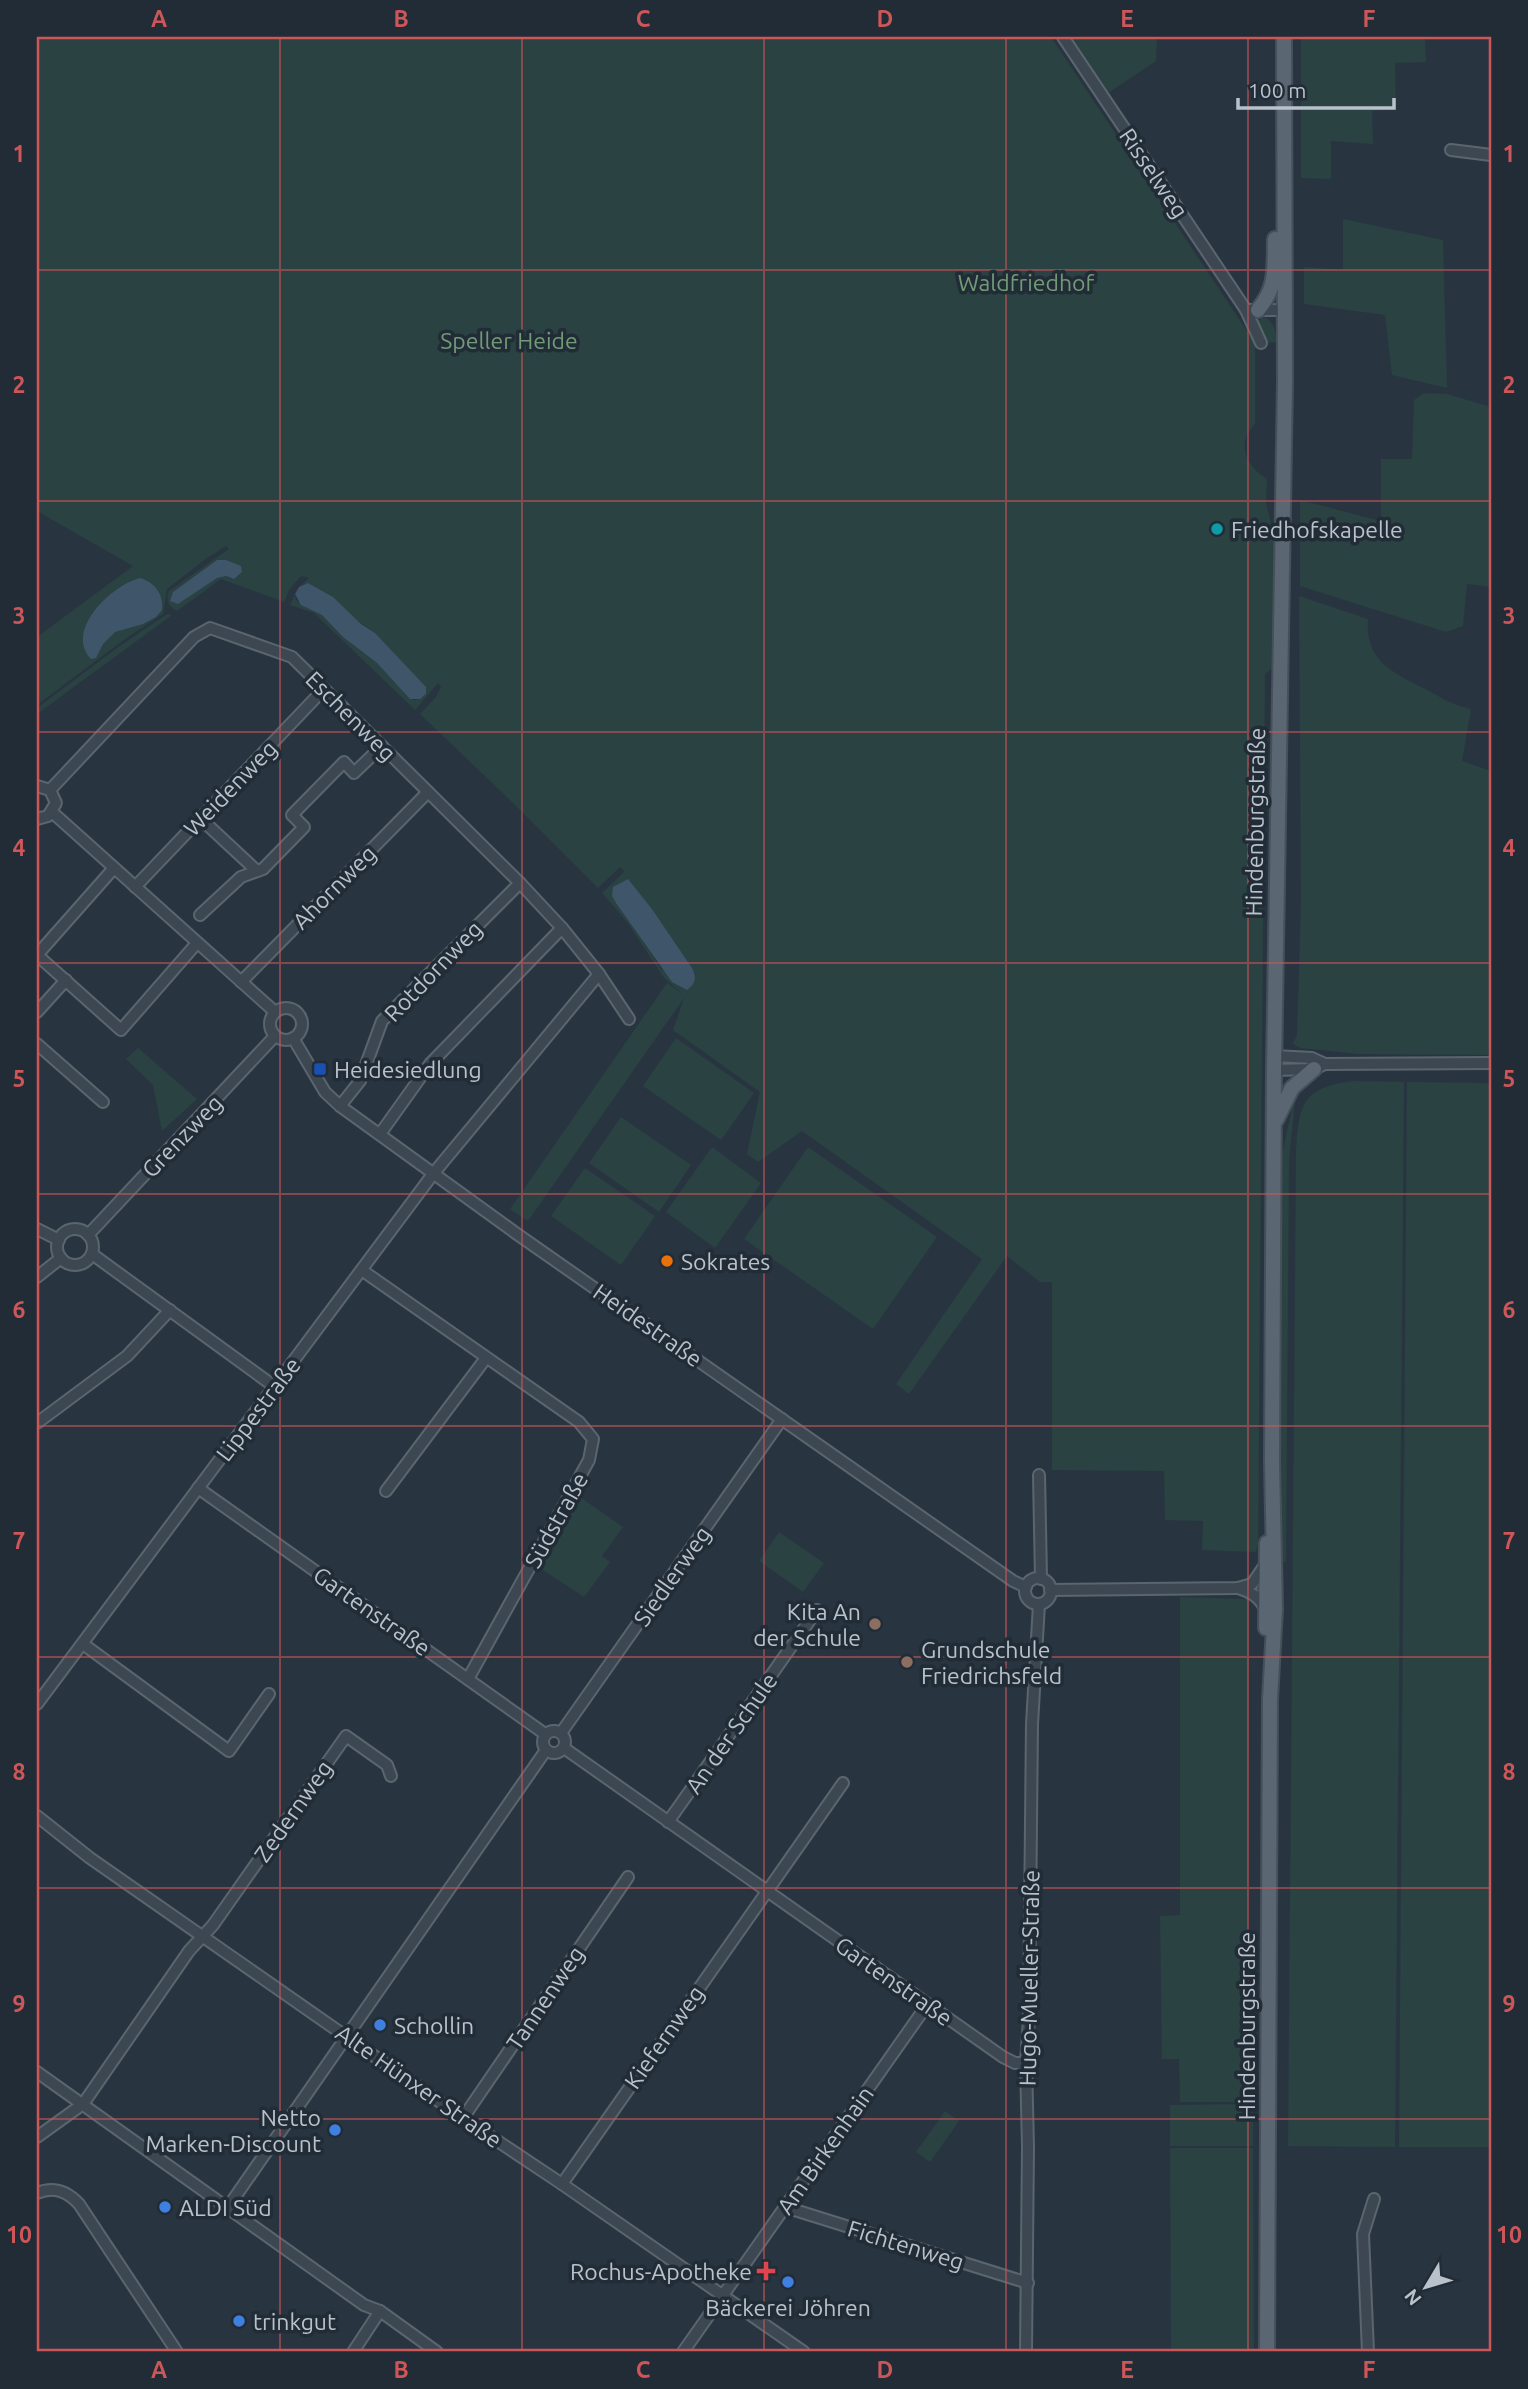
<svg xmlns="http://www.w3.org/2000/svg" width="1528" height="2389" viewBox="0 0 1528 2389" font-family="Ubuntu,sans-serif">
<rect width="100%" height="100%" fill="#283541"/>
<g fill="#2a4242" fill-rule="evenodd">
<path d="M37,37h1014l204,306v80c-2,4 -5,7 -7,10 -10,19 4,37 19,46l-1,24 9,37 -2,128 -8,6 -7,870 -2,8 -54,-2 1,-29 -38,-1 -1,-49 -112,-1v-188h-12l-33,-26 -98,138 -13,-10 86,-125 -180,-128 -44,31 -11,-8 13,-62 -87,-62 11,-32 -156,223 -18,-12 157,-226 15,10 -18,-15 -36,-55 -26,-30 23,-22 -5,-4 -22,21 -87,-87 -91,-87 16,-17 5,-10 -3,-4 -23,27 -101,-97 -24,-8 5,-11 1,6 26,15 21,22 34,26 36,37 7,-1 -45,-66 -70,-49 -6,3 10,-9 -8,-2 -12,14 -5,12 -63,-23 -44,32c-8,-4 -12,-11 -8,-20l60,-42 -3,-3 -19,12 -40,31 -4,25 -38,25 -88,66v-68l96,-71 -96,-55zM217,560l13,18 -4,-2 -10,2 -35,24 -8,-10zM628,880l24,29 44,66 -34,-5 -25,-38z"/>
<path d="M1066,37h91l-1,24 -51,34z"/>
<path d="M1301,37h124l1,25 -31,1 1,46 -24,2 1,33 -42,-3v38l-30,-1z"/>
<path d="M1343,219l100,21 4,148 -55,-13 -7,-60 -81,-11v-37l39,3z"/>
<path d="M1264,317c11,5 12,14 12,25l-11,1 -7,-22z"/>
<path d="M1424,393l23,1 44,13v180l-24,-3 -4,42 -17,6 -146,-46v-86l81,21v-62h31l2,-59z"/>
<path d="M1299,596l69,23c-3,43 25,53 57,70 15,8 29,17 46,20l-9,52 29,10v284l-133,-1 -57,-6 -8,-4 4,-9 4,-132z"/>
<path d="M167,614l5,1 -135,99v-6l80,-60z"/>
<path d="M676,1038l78,55 -33,47 -78,-54z"/>
<path d="M138,1048l59,51 -35,32 -9,-46 -27,-26z"/>
<path d="M1353,1081l51,1 -9,1065 -107,-1 8,-992c3,-48 4,-66 57,-73z"/>
<path d="M1407,1082l84,1v1064h-92z"/>
<path d="M1295,1094c1,5 -6,60 -6,72l-3,396h-7l3,-407z"/>
<path d="M621,1117l70,48 -32,47 -70,-49z"/>
<path d="M712,1147l49,36 -46,65 -49,-36z"/>
<path d="M808,1147l129,90 -64,92 -129,-90z"/>
<path d="M585,1168l70,48 -34,49 -70,-49z"/>
<path d="M577,1495l46,32 -21,29 8,6 -26,35 -47,-31z"/>
<path d="M779,1532l45,31 -21,29 -44,-31z"/>
<path d="M1180,1597l69,2 -2,503h-67l-1,-43h-17l-2,-143 20,-1z"/>
<path d="M1253,2104v42h-83v-41z"/>
<path d="M945,2111l14,10 -29,41 -14,-10z"/>
<path d="M1170,2148h83l1,204h-83z"/>
</g>
<g fill="#3f5569">
<path d="M217,560h9l15,6 1,6 -8,7 -8,-3 -9,2 -39,26 -8,-3 3,-9z"/>
<path d="M140,578c15,4 24,17 22,32l-6,7 -13,7 -28,8 -12,12 -7,14 -5,1c-27,-29 21,-74 49,-81z"/>
<path d="M308,583l25,14 28,27 14,9 51,54v7l-6,5h-10l-33,-36 -34,-26 -21,-22 -21,-10 -6,-11 4,-7z"/>
<path d="M628,879l24,30 40,59c5,9 4,15 -5,22l-15,-8 -56,-79 -4,-7 1,-9z"/>
</g>
<g fill="none" stroke-linecap="round" stroke-linejoin="round">
<g stroke="#5a656e" stroke-width="14">
<g id="minor">
<path d="M1063,37l183,273"/>
<path d="M1451,150l40,5"/>
<path d="M1261,343l-15,-33h39"/>
<path d="M37,786l13,4 6,13 -8,13 -11,3"/>
<path d="M50,790l144,-153 16,-9 82,29 228,226"/>
<path d="M52,812l223,200"/>
<path d="M200,818l57,53"/>
<path d="M114,868l-77,87 84,75 76,-87"/>
<path d="M135,887l189,-198"/>
<path d="M200,915l41,-38 22,-8 41,-42 -12,-12 52,-53 10,11 28,-27"/>
<path d="M599,974l30,45"/>
<path d="M241,982l187,-190"/>
<circle cx="286" cy="1024" r="16"/>
<path d="M37,1012l29,-32"/>
<path d="M293,1038l32,54 15,14 177,128 496,347 13,6"/>
<path d="M37,1044l66,58"/>
<path d="M1274,1056l38,2 13,6"/>
<path d="M1274,1070l40,-1 11,-5 166,-1"/>
<path d="M380,1134l50,-70 132,-136"/>
<path d="M37,1229l22,11"/>
<circle cx="75" cy="1247" r="18"/>
<path d="M88,1235l187,-199"/>
<path d="M92,1254l183,133"/>
<path d="M363,1271l216,151 14,17 -4,21 -121,219"/>
<path d="M37,1277l24,-19"/>
<path d="M37,1423l90,-67 43,-46"/>
<path d="M1039,1475l2,104"/>
<path d="M198,1488l347,246"/>
<path d="M386,1491l100,-133"/>
<circle cx="1038" cy="1591" r="13"/>
<path d="M1238,1588c13,4 21,9 27,20"/>
<path d="M1050,1590l188,-2 14,-4 13,-19"/>
<path d="M83,1644l146,107 40,-57"/>
<path d="M37,1704l396,-530 166,-200 -37,-46 -42,-45 -138,138 -22,60 -20,25"/>
<circle cx="554" cy="1742" r="11"/>
<path d="M561,1733l221,-314"/>
<path d="M564,1748l439,309 12,6h11"/>
<path d="M37,1816l53,42 373,260 99,66 242,168"/>
<path d="M668,1822l149,-212"/>
<path d="M37,2072l327,233 16,6 57,41"/>
<path d="M463,2118l165,-241"/>
<path d="M37,2137l46,-33 106,-153 24,-26 133,-189 41,29 4,11"/>
<path d="M562,2184l281,-401"/>
<path d="M37,2193c17,-7 30,-2 42,11l98,148"/>
<path d="M228,2207l318,-457"/>
<path d="M785,2207l243,76"/>
<path d="M353,2352l27,-41"/>
<path d="M683,2352l244,-347"/>
<path d="M1026,2352l2,-205 -2,-84 3,-44 3,-295 7,-120"/>
<path d="M1368,2352l-5,-118 11,-35"/>
</g>
</g>
<g stroke="#46505a" stroke-width="18">
<g id="major">
<path d="M1258,310c20,-24 16,-42 17,-71"/>
<path d="M1276,1120l16,-32 22,-19"/>
<path d="M1266,1628l1,-85"/>
<path d="M1267,2352l3,-653 5,-90 -3,-147 2,-392 11,-689 -1,-344"/>
</g>
</g>
<use href="#minor" stroke="#3c4751" stroke-width="10"/>
<use href="#major" stroke="#5a6671" stroke-width="14"/>
</g>
<path fill="none" stroke="#cd5659" stroke-width="2" stroke-opacity="0.55" d="M280,37v2315M522,37v2315M764,37v2315M1006,37v2315M1248,37v2315M37,270h1454M37,501h1454M37,732h1454M37,963h1454M37,1194h1454M37,1426h1454M37,1657h1454M37,1888h1454M37,2119h1454"/>
<circle fill="#0f9aa8" stroke="#212c36" stroke-width="2.5" cx="1217" cy="529" r="7"/>
<rect fill="#1a4fb4" stroke="#212c36" stroke-width="2.5" x="313" y="1062" width="14" height="14" rx="3.5"/>
<circle fill="#e8710a" stroke="#212c36" stroke-width="2.5" cx="667" cy="1261" r="7"/>
<g fill="#8d6e63" stroke="#212c36" stroke-width="2.5">
<circle cx="875" cy="1624" r="7"/>
<circle cx="907" cy="1662" r="7"/>
</g>
<g fill="#3f7fe0" stroke="#212c36" stroke-width="2.5">
<circle cx="380" cy="2025" r="7"/>
<circle cx="335" cy="2130" r="7"/>
<circle cx="165" cy="2207" r="7"/>
<circle cx="788" cy="2282" r="7"/>
<circle cx="239" cy="2321" r="7"/>
</g>
<path fill="#e0444e" stroke="#212c36" stroke-width="2.5" d="M762.5 2260.5h7v7h7v7h-7v7h-7v-7h-7v-7h7z"/>
<g text-anchor="middle" dominant-baseline="central" stroke-width="7" stroke-linejoin="round" paint-order="stroke">
<g font-size="23" fill="#b9c2cb" stroke="#212c36">
<text transform="translate(1154 173) rotate(56)">Risselweg</text>
<text transform="translate(351 716) rotate(45)">Eschenweg</text>
<text transform="translate(230 788) rotate(-46)">Weidenweg</text>
<text transform="translate(1255 822) rotate(-89)">Hindenburgstraße</text>
<text transform="translate(334 887) rotate(-45)">Ahornweg</text>
<text transform="translate(433 971) rotate(-46)">Rotdornweg</text>
<text transform="translate(182 1136) rotate(-46)">Grenzweg</text>
<text transform="translate(648 1325) rotate(35)">Heidestraße</text>
<text transform="translate(258 1409) rotate(-53)">Lippestraße</text>
<text transform="translate(556 1520) rotate(-61)">Südstraße</text>
<text transform="translate(672 1576) rotate(-55)">Siedlerweg</text>
<text transform="translate(372 1611) rotate(35)">Gartenstraße</text>
<text transform="translate(731 1733) rotate(-55)">An der Schule</text>
<text transform="translate(293 1811) rotate(-55)">Zedernweg</text>
<text transform="translate(1029 1978) rotate(-89)">Hugo-Mueller-Straße</text>
<text transform="translate(894 1981) rotate(35)">Gartenstraße</text>
<text transform="translate(545 1998) rotate(-56)">Tannenweg</text>
<text transform="translate(1246 2026) rotate(-90)">Hindenburgstraße</text>
<text transform="translate(664 2037) rotate(-55)">Kiefernweg</text>
<text transform="translate(419 2086) rotate(35)">Alte Hünxer Straße</text>
<text transform="translate(825 2150) rotate(-55)">Am Birkenhain</text>
<text transform="translate(906 2245) rotate(17)">Fichtenweg</text>
</g>
<g font-size="23" fill="#719b77" stroke="#212c36">
<text x="1026" y="282">Waldfriedhof</text>
<text x="509" y="340">Speller Heide</text>
</g>
<g font-size="23" fill="#b9c2cb" stroke="#212c36" text-anchor="start">
<text x="1231" y="529">Friedhofskapelle</text>
<text x="334" y="1069">Heidesiedlung</text>
<text x="681" y="1261">Sokrates</text>
<text x="861" y="1611" text-anchor="end">Kita An<tspan x="861" dy="26">der Schule</tspan></text>
<text x="921" y="1649">Grundschule<tspan x="921" dy="26">Friedrichsfeld</tspan></text>
<text x="394" y="2025">Schollin</text>
<text x="321" y="2117" text-anchor="end">Netto<tspan x="321" dy="26">Marken-Discount</tspan></text>
<text x="179" y="2207">ALDI Süd</text>
<text x="752" y="2271" text-anchor="end">Rochus-Apotheke</text>
<text x="788" y="2307" text-anchor="middle">Bäckerei Jöhren</text>
<text x="253" y="2321">trinkgut</text>
</g>
</g>
<rect width="1528" height="2389" fill="none" stroke="#212c36" stroke-width="77"/>
<g transform="translate(1426 2287) rotate(232)" stroke="#212c36" stroke-width="5" paint-order="stroke">
<path d="M0-5L12 26L0 18L-12 26Z" fill="#b9c2cb"/>
<text y="-10" font-size="19" font-weight="bold" text-anchor="middle" fill="#b9c2cb">N</text>
</g>
<path d="M1238 98v10h156v-10" fill="none" stroke="#b9c2cb" stroke-width="3.5"/>
<text x="1248" y="98" font-size="21" fill="#b9c2cb" stroke="#212c36" stroke-width="5" paint-order="stroke">100 m</text>
<rect x="38" y="38" width="1452" height="2312" fill="none" stroke="#cd5659" stroke-width="2.5"/>
<g font-size="23" text-anchor="middle" font-weight="bold" fill="#cd5659">
<text x="159" y="27">A</text>
<text x="401" y="27">B</text>
<text x="643" y="27">C</text>
<text x="885" y="27">D</text>
<text x="1127" y="27">E</text>
<text x="1369" y="27">F</text>
<text x="19" y="162">1</text>
<text x="1509" y="162">1</text>
<text x="19" y="393">2</text>
<text x="1509" y="393">2</text>
<text x="19" y="624">3</text>
<text x="1509" y="624">3</text>
<text x="19" y="856">4</text>
<text x="1509" y="856">4</text>
<text x="19" y="1087">5</text>
<text x="1509" y="1087">5</text>
<text x="19" y="1318">6</text>
<text x="1509" y="1318">6</text>
<text x="19" y="1549">7</text>
<text x="1509" y="1549">7</text>
<text x="19" y="1780">8</text>
<text x="1509" y="1780">8</text>
<text x="19" y="2012">9</text>
<text x="1509" y="2012">9</text>
<text x="19" y="2243">10</text>
<text x="1509" y="2243">10</text>
<text x="159" y="2378">A</text>
<text x="401" y="2378">B</text>
<text x="643" y="2378">C</text>
<text x="885" y="2378">D</text>
<text x="1127" y="2378">E</text>
<text x="1369" y="2378">F</text>
</g>
</svg>
